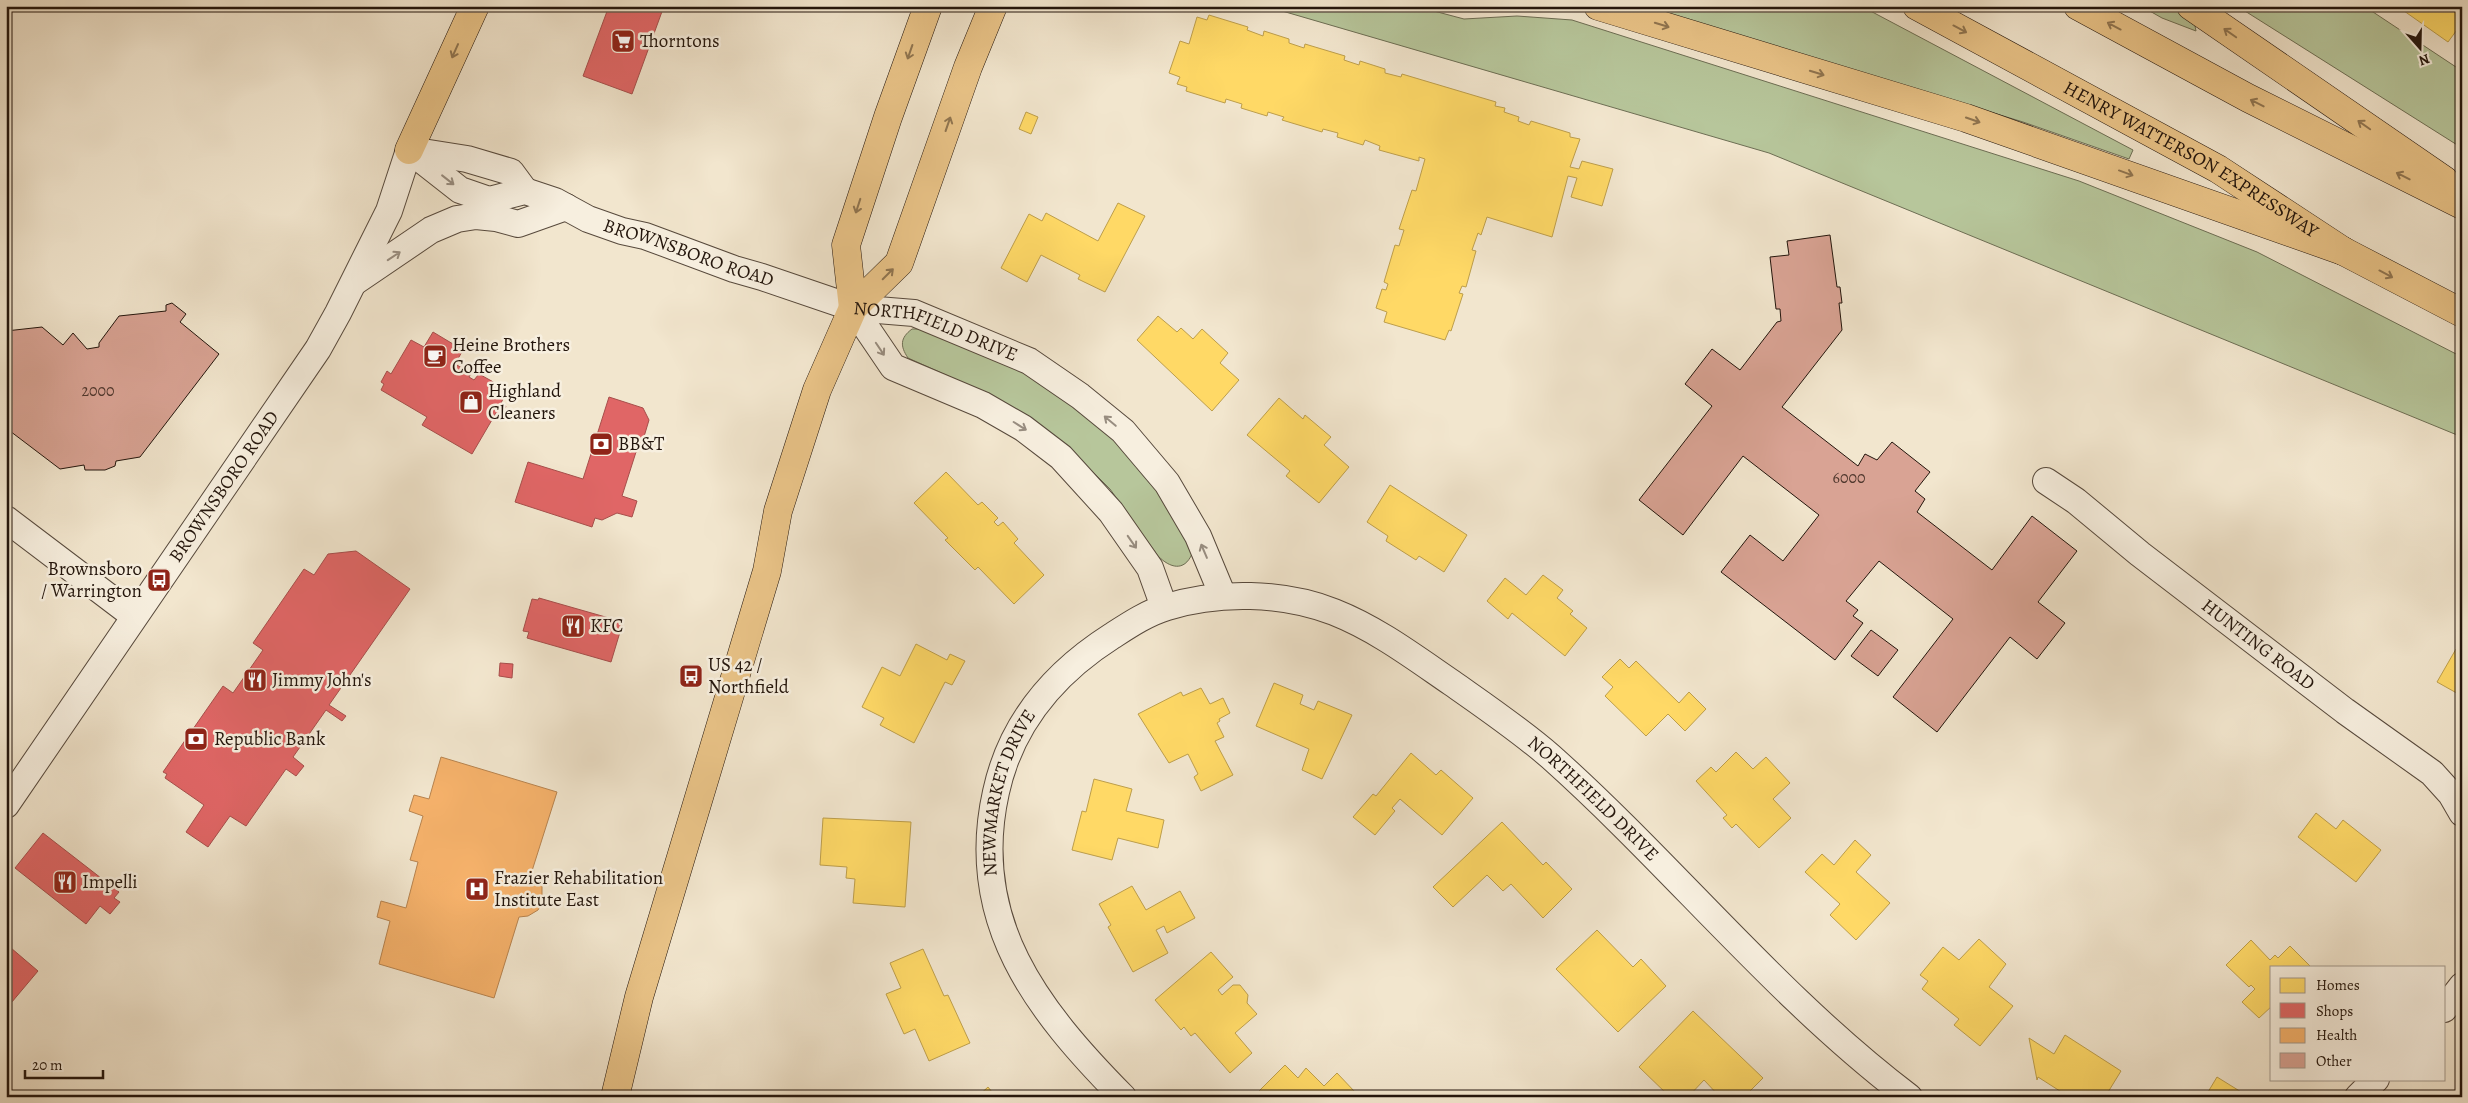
<svg xmlns="http://www.w3.org/2000/svg" width="2468" height="1103" viewBox="0 0 2468 1103" font-family="Alegreya,serif">
<rect width="100%" height="100%" fill="#f2e6ce"/>
<filter id="stains"><feTurbulence type="fractalNoise" baseFrequency=".004" numOctaves="4"/><feColorMatrix values="0 0 0 0 .2 0 0 0 0 .09 0 0 0 0 .02 0 0 0 .5 -.17"/></filter>
<radialGradient id="worn" r=".72"><stop offset=".6" stop-color="#630" stop-opacity="0"/><stop offset="1" stop-color="#630" stop-opacity=".3"/></radialGradient>
<g fill="#b7c69b" stroke="#6d6e54">
<path d="M1265,6h150l49,13 53,-3 55,4 507,161 178,71 205,105v80l-693,-284z"/>
<path d="M1643,6h218l272,144 -4,9 -106,-37z"/>
<path d="M2141,6h30l23,15 2,10 -34,-13z"/>
<path d="M2237,6h127l98,65v77z"/>
<path d="M912,329h9c22,8 46,14 68,24 71,36 143,90 183,160 8,13 14,28 20,41 -8,18 -22,14 -34,2l-48,-67 -32,-32 -112,-73 -58,-26c-8,-12 -8,-20 4,-29z"/>
</g>
<g fill="#ffd966" stroke="#bd9e4b">
<path d="M2397,6h65v17l-14,19z"/>
<path d="M1209,15l39,12 -1,3 16,6 1,-5 25,8v4l15,5 1,-4 40,12 -1,4 15,5 1,-4 25,8v4l16,4 1,-3 94,28 -1,4 10,2 -1,4 15,5 -1,4 11,4 2,-4 39,12v4l10,2 -10,28 9,2 3,-8 31,8 -11,37 -31,-9 6,-19 -9,-2 -16,61 -65,-20 -6,18 -3,-2 -6,17 4,1 -10,36 -4,-1 -3,7 4,1 -12,37 -2,-1 -4,10 -61,-18 3,-10 -11,-4 6,-19 4,1 2,-6 -4,-2 11,-37 4,1 5,-16 -5,-1 13,-39 4,1 9,-32 -6,-2v4l-40,-11 1,-4 -15,-6 -2,5 -26,-8 1,-4 -15,-4 -1,3 -40,-12 2,-3 -16,-5 -1,4 -26,-8 1,-4 -16,-5 -1,4 -39,-12 1,-4 -10,-3 3,-7 -11,-4 11,-32 9,3 8,-27 10,3z"/>
<path d="M1026,112l12,5 -7,17 -12,-5z"/>
<path d="M1118,203l27,13 -40,76 -27,-13 2,-4 -39,-20 -14,27 -26,-14 28,-54 13,7 4,-8 52,28z"/>
<path d="M1158,316l19,16 4,-4 12,11 9,-10 26,24 -8,10 19,17 -27,31 -75,-71z"/>
<path d="M1279,398l24,21 2,-4 26,22 -7,8 25,22 -30,36 -33,-27 4,-5 -43,-36z"/>
<path d="M946,472l32,33 4,-3 16,16 -4,4 4,4 5,-4 15,17 -4,4 30,32 -30,29 -36,-37 -3,3 -30,-30 3,-2 -34,-35z"/>
<path d="M1390,485l77,50 -23,37 -25,-16 -3,4 -30,-19 2,-5 -21,-14z"/>
<path d="M1543,575l20,15 -6,8 16,13 -3,3 17,14 -22,28 -53,-43 -4,6 -21,-18 18,-23 21,17z"/>
<path d="M916,644l31,16 3,-6 15,7 -13,24 -7,-3 -31,61 -34,-18 4,-7 -22,-11 20,-40 18,9z"/>
<path d="M2456,649l6,3v44l-25,-14z"/>
<path d="M1620,659l9,9 7,-7 43,42 10,-11 17,17 -21,22 -17,-17 -22,22 -41,-40 8,-9 -11,-10z"/>
<path d="M1274,683l29,12 -3,9 14,6 4,-9 34,14 -30,64 -20,-9 7,-21 -53,-23z"/>
<path d="M1201,688l9,16 13,-6 7,15 -11,6 1,2 -3,2 7,14 -9,4 18,34 -32,16 -7,-14 4,-3 -10,-20 -19,9 -31,-49 43,-22 2,4z"/>
<path d="M1736,752l17,17 13,-12 24,26 -17,16 18,19 -32,30 -23,-24 -4,4 -9,-10 4,-3 -31,-34 15,-14 5,5z"/>
<path d="M1411,753l25,22 5,-5 32,28 -31,37 -42,-36 -8,9 3,3 -20,24 -22,-18 20,-23 3,2z"/>
<path d="M1094,779l38,10 -6,22 38,9 -6,28 -40,-10 -6,22 -40,-10 10,-39 4,1z"/>
<path d="M2316,813l20,16 7,-9 38,30 -25,32 -58,-45z"/>
<path d="M823,818l88,4 -6,85 -52,-4 2,-24 -9,-1 1,-11 -27,-2z"/>
<path d="M1502,822l41,43 3,-3 26,27 -29,29 -32,-34 -8,7 -16,-16 -34,32 -20,-20z"/>
<path d="M1855,840l16,15 -15,17 34,31 -34,37 -26,-25 10,-11 -35,-32 17,-18 12,11z"/>
<path d="M1132,886l14,24 34,-19 15,27 -28,15 -3,-7 -8,4 12,23 -35,19 -25,-45 3,-2 -12,-21z"/>
<path d="M1597,930l36,37 8,-8 25,27 -48,46 -62,-63z"/>
<path d="M1979,939l27,25 -17,23 24,19 -33,40 -26,-21 5,-6 -37,-30 6,-8 -8,-6 23,-28 16,13z"/>
<path d="M2251,940l19,20 5,-5 3,3 12,-12 21,21h-39v39l-13,12 -17,-16 13,-13 -4,-4 -2,2 -23,-22z"/>
<path d="M923,949l21,47 4,-1 22,48 -41,18 -14,-32 -11,5 -18,-40 15,-6 -11,-25z"/>
<path d="M1211,952l22,25 -15,13 4,5 11,-10h7l8,10 -1,8 10,11 -22,19 17,20 -22,20 -35,-40 -4,3 -7,-9 -3,3 -26,-30z"/>
<path d="M1693,1011l70,67 -19,19h-24l-16,-17 -16,17h-18l-31,-30z"/>
<path d="M2065,1035l56,36 -16,26h-45l3,-4 -25,-16 -1,3 -8,-42 25,16z"/>
<path d="M1285,1065l13,13 8,-10 18,18 13,-13 18,19 -5,5h-97z"/>
<path d="M2217,1077l29,18 -1,2h-40z"/>
<path d="M988,1087l8,10h-19z"/>
</g>
<g fill="#e06666" stroke="#a74e4b">
<path d="M609,6h55l-32,88 -49,-18z"/>
<path d="M433,332l30,18 -8,14 16,9 -2,4 5,3 5,-6 18,10 -5,8 11,7 -2,4 5,3 -6,10 -4,-3 -24,41 -50,-29 5,-8 -46,-27 3,-6 -3,-2 6,-11 4,3 20,-34 13,7z"/>
<path d="M609,397l34,11 6,12 -6,20 6,1 -3,9 -5,-1 -5,3 -14,44 15,5 -5,16 -15,-4 -15,7 -7,-2 -3,9 -77,-25 13,-40 55,17z"/>
<path d="M356,551l54,38 -81,116 17,11 -4,5 -16,-11 -33,47 11,9 -8,10 -10,-7 -40,57 -16,-10 -22,31 -22,-15 18,-27 -39,-27 2,-4 -4,-2 60,-86 10,7 30,-43 -10,-7 51,-74 10,6 14,-21z"/>
<path d="M539,598l84,24 -12,40 -84,-24 2,-6 -6,-1 9,-32 6,1z"/>
<path d="M500,663l13,1 -1,14 -13,-2z"/>
<path d="M43,833l76,59 -5,6 6,4 -10,12 -10,-8 -14,18 -71,-56z"/>
<path d="M11,948l27,23 -32,38v-55z"/>
</g>
<path fill="#f6b26b" stroke="#b7834e" d="M441,757l116,35 -26,82 11,12v17l-4,7 -10,6 -9,1 -25,81 -115,-34 11,-43 -13,-4 4,-16 25,7 12,-46 -8,-2 13,-44 -14,-5 5,-16 15,4z"/>
<g fill="#d9a394" stroke="#23150c">
<path d="M1830,235l7,52h3l2,16h-3l3,27 -60,77 76,59 7,-12 12,6 15,-18 38,30 -15,19 10,8 -8,13 75,58 40,-54 45,35 -39,51 27,21 -28,36 -27,-22 -73,95 -44,-35 60,-78 -74,-58 -33,40 12,9 -5,6 10,7 -28,37 -114,-88 29,-37 33,26 36,-46 -76,-59 -60,79 -44,-35 73,-94 -27,-22 27,-35 28,21 37,-48 4,-1 -1,-12h-4l-6,-52 19,-2 -2,-14z"/>
<path d="M172,303l14,11 -6,8 39,32 -79,103 -24,4 -1,5 -10,4h-20l-1,-5 -24,4 -54,-41v-97l36,-4 21,18 10,-12 14,16 12,-2v-4l20,-27 47,-5v-6z"/>
<path d="M1871,630l27,20 -20,26 -27,-20z"/>
</g>
<g fill="none" stroke-linecap="round" stroke-linejoin="round">
<g stroke="#57493c" stroke-width="28">
<g id="minor">
<path id="s1" d="M409,150l51,40 29,10 36,-9 30,10 33,18 34,12 23,5 89,33 28,8 91,31 61,5 115,48 51,35 43,35 44,52 31,53 25,60"/>
<path d="M410,150l57,9 44,13 14,19"/>
<path d="M356,281l75,-51 26,-11 19,-3 20,2 22,6 48,-17"/>
<path d="M853,308l40,59 90,38 40,23 38,29 50,55 39,56 14,39"/>
<path id="s2" d="M2046,481l30,20 64,53 205,157 87,62 19,21 11,19"/>
<path d="M6,519l128,97"/>
<path id="s3" d="M6,805l312,-456 20,-36 51,-102 20,-61"/>
<path d="M2444,1009l18,-23"/>
<path id="s4" d="M1123,1097c-86,-87 -156,-176 -127,-305 15,-69 58,-119 116,-156 17,-11 35,-23 55,-29 51,-16 116,-15 167,5 43,17 80,45 118,71 34,24 68,47 99,74 123,110 226,240 358,340"/>
<path d="M2358,1097l18,-18"/>
</g>
</g>
<g stroke="#23150c" stroke-width="29">
<g id="major">
<path d="M853,308l-7,-63 42,-128 40,-111"/>
<path d="M615,1097l24,-100 128,-426 11,-60 39,-121 36,-82 46,-45 69,-196 25,-61"/>
</g>
</g>
<g stroke="#23150c" stroke-width="29">
<g id="highway">
<path d="M1598,6l368,112 377,133"/>
<path id="s5" d="M1917,6l301,163 125,82 119,62"/>
<path d="M2078,6l170,92 214,107"/>
<path d="M2191,6l253,174"/>
<path d="M409,150l66,-144"/>
</g>
</g>
<use href="#minor" stroke="#f7efdf" stroke-width="26"/>
<use href="#major" stroke="#e9c387" stroke-width="28"/>
<use href="#highway" stroke="#e9c387" stroke-width="28"/>
</g>
<defs><path id="oneway-shaft" d="M-6 0H5M1.5-3L5.5 0L1.5 3" fill="none" stroke-width="1.6" stroke-linecap="round" stroke-linejoin="round" transform="scale(1.25)"/></defs>
<g stroke="#907550">
<use href="#oneway-shaft" transform="translate(1662 25) rotate(17)"/>
<use href="#oneway-shaft" transform="translate(2114 26) rotate(-152)"/>
<use href="#oneway-shaft" transform="translate(1960 29) rotate(28)"/>
<use href="#oneway-shaft" transform="translate(2230 33) rotate(-145)"/>
<use href="#oneway-shaft" transform="translate(455 51) rotate(114)"/>
<use href="#oneway-shaft" transform="translate(910 52) rotate(109)"/>
<use href="#oneway-shaft" transform="translate(1817 73) rotate(17)"/>
<use href="#oneway-shaft" transform="translate(2257 103) rotate(-153)"/>
<use href="#oneway-shaft" transform="translate(1973 120) rotate(19)"/>
<use href="#oneway-shaft" transform="translate(948 124) rotate(-71)"/>
<use href="#oneway-shaft" transform="translate(2364 125) rotate(-145)"/>
<use href="#oneway-shaft" transform="translate(2126 173) rotate(20)"/>
<use href="#oneway-shaft" transform="translate(2403 176) rotate(-153)"/>
<use href="#oneway-shaft" transform="translate(858 206) rotate(108)"/>
<use href="#oneway-shaft" transform="translate(888 274) rotate(-45)"/>
<use href="#oneway-shaft" transform="translate(2386 274) rotate(28)"/>
</g>
<g stroke="#988d80">
<use href="#oneway-shaft" transform="translate(448 180) rotate(38)"/>
<use href="#oneway-shaft" transform="translate(394 256) rotate(-34)"/>
<use href="#oneway-shaft" transform="translate(880 349) rotate(56)"/>
<use href="#oneway-shaft" transform="translate(1110 421) rotate(-140)"/>
<use href="#oneway-shaft" transform="translate(1020 426) rotate(32)"/>
<use href="#oneway-shaft" transform="translate(1132 542) rotate(55)"/>
<use href="#oneway-shaft" transform="translate(1204 551) rotate(-113)"/>
</g>
<defs>
<g id="supermarket-square" transform="scale(1.25)"><rect x="-9" y="-9" width="18" height="18" rx="4" fill="#8f2418" stroke="#f7efdf"/><path d="M-6-5.5h2.5l.6 2H6L4.5 2H-2.5L-4.4-4H-6ZM-1.5 3.2a1.3 1.3 0 1 0 .1 0ZM3 3.2a1.3 1.3 0 1 0 .1 0Z" fill="#fff"/></g>
<g id="cafe-square" transform="scale(1.25)"><rect x="-9" y="-9" width="18" height="18" rx="4" fill="#8f2418" stroke="#f7efdf"/><path d="M-5.5-4.5H6V0H3Q3 3.5 0 3.5H-2.5Q-5.5 3.5-5.5 0ZM3-3.2v2h1.7v-2ZM-6 4.5H4V6H-6Z" fill="#fff"/></g>
<g id="shop-square" transform="scale(1.25)"><rect x="-9" y="-9" width="18" height="18" rx="4" fill="#8f2418" stroke="#f7efdf"/><path d="M-5-2.5h2.3a2.7 3.5 0 0 1 5.4 0H5L5.5 6h-11ZM-1.5-2.5h3a1.5 2.3 0 0 0-3 0Z" fill="#fff"/></g>
<g id="bank-square" transform="scale(1.25)"><rect x="-9" y="-9" width="18" height="18" rx="4" fill="#8f2418" stroke="#f7efdf"/><path d="M-6-4H6V4H-6ZM0-2.3a2.3 2.3 0 1 0 0 4.6a2.3 2.3 0 1 0 0-4.6Z" fill="#fff"/></g>
<g id="bus-square" transform="scale(1.25)"><rect x="-9" y="-9" width="18" height="18" rx="4" fill="#8f2418" stroke="#f7efdf"/><path d="M-5-6H5V4H4V6H2V4H-2V6H-4V4H-5ZM-3.5-4V0h7V-4ZM-3.5 1.2v1.5H-2V1.2ZM2 1.2v1.5H3.5V1.2Z" fill="#fff"/></g>
<g id="restaurant-square" transform="scale(1.25)"><rect x="-9" y="-9" width="18" height="18" rx="4" fill="#8f2418" stroke="#f7efdf"/><path d="M-5-6h1v4h1v-4h1v4h1v-4h1v5L-1.5 .5V6h-2V.5L-5-1ZM5-6V6H3V1.5H1.5Q1.5-4 5-6Z" fill="#fff"/></g>
<g id="hospital-square" transform="scale(1.25)"><rect x="-9" y="-9" width="18" height="18" rx="4" fill="#8f2418" stroke="#f7efdf"/><path d="M-5-5h3v3.5h4V-5h3V5h-3V1.5h-4V5h-3Z" fill="#fff"/></g>
</defs>
<g fill-rule="evenodd">
<use href="#supermarket-square" x="623" y="41"/>
<use href="#cafe-square" x="435" y="356"/>
<use href="#shop-square" x="471" y="402"/>
<use href="#bank-square" x="601" y="444"/>
<use href="#bus-square" x="159" y="580"/>
<use href="#restaurant-square" x="573" y="626"/>
<use href="#bus-square" x="691" y="676"/>
<use href="#restaurant-square" x="255" y="680"/>
<use href="#bank-square" x="196" y="739"/>
<use href="#restaurant-square" x="65" y="882"/>
<use href="#hospital-square" x="477" y="889"/>
</g>
<g text-anchor="middle" dominant-baseline="central" stroke-width="5" stroke-linejoin="round" paint-order="stroke">
<g font-size="16" fill="#50382e">
<text x="98" y="391">2000</text>
<text x="1849" y="478">6000</text>
</g>
<g font-size="19" fill="#23150c" stroke="#f7efdf" text-anchor="start">
<text x="640" y="41">Thorntons</text>
<text x="452" y="345">Heine Brothers<tspan x="452" dy="22">Coffee</tspan></text>
<text x="488" y="391">Highland<tspan x="488" dy="22">Cleaners</tspan></text>
<text x="618" y="444">BB&amp;T</text>
<text x="142" y="569" text-anchor="end">Brownsboro<tspan x="142" dy="22">/ Warrington</tspan></text>
<text x="590" y="626">KFC</text>
<text x="708" y="665">US 42 /<tspan x="708" dy="22">Northfield</tspan></text>
<text x="272" y="680">Jimmy John's</text>
<text x="214" y="739">Republic Bank</text>
<text x="494" y="878">Frazier Rehabilitation<tspan x="494" dy="22">Institute East</tspan></text>
<text x="82" y="882">Impelli</text>
</g>
<g font-size="19" fill="#23150c" stroke="#f7efdf">
<text stroke="none"><textPath href="#s5" startOffset="314">HENRY WATTERSON EXPRESSWAY</textPath></text>
<text stroke="none"><textPath href="#s1" startOffset="308">BROWNSBORO ROAD</textPath></text>
<text stroke="none"><textPath href="#s1" startOffset="568">NORTHFIELD DRIVE</textPath></text>
<text stroke="none"><textPath href="#s3" startOffset="386">BROWNSBORO ROAD</textPath></text>
<text stroke="none"><textPath href="#s2" startOffset="268">HUNTING ROAD</textPath></text>
<text stroke="none"><textPath href="#s4" startOffset="349">NEWMARKET DRIVE</textPath></text>
<text stroke="none"><textPath href="#s4" startOffset="1100">NORTHFIELD DRIVE</textPath></text>
</g>
</g>
<rect width="2468" height="1103" fill="none" stroke="#f2e6ce" stroke-width="25"/>
<rect x="8" y="8" width="2453" height="1088" fill="none" stroke="#23150c" stroke-width="2.5"/>
<rect x="12" y="12" width="2443" height="1078" fill="none" stroke="#23150c"/>
<rect x="2270" y="966" width="175" height="115" fill="#f7efdf" stroke="#a2988b"/>
<rect x="2280" y="978" width="25" height="15" fill="#ffd966" stroke="#a2988b"/>
<text x="2316" y="990" font-size="15" fill="#23150c">Homes</text>
<rect x="2280" y="1003" width="25" height="15" fill="#e06666" stroke="#a2988b"/>
<text x="2316" y="1016" font-size="15" fill="#23150c">Shops</text>
<rect x="2280" y="1028" width="25" height="15" fill="#f6b26b" stroke="#a2988b"/>
<text x="2316" y="1040" font-size="15" fill="#23150c">Health</text>
<rect x="2280" y="1053" width="25" height="15" fill="#d9a394" stroke="#a2988b"/>
<text x="2316" y="1066" font-size="15" fill="#23150c">Other</text>
<g transform="translate(2420 48) rotate(160)" stroke="#f7efdf" stroke-width="4" paint-order="stroke">
<path d="M0-4L9 19L0 12L-9 19Z" fill="#23150c"/>
<text y="-8" font-size="14" font-weight="bold" text-anchor="middle" fill="#23150c">N</text>
</g>
<path d="M25 1070v8h78v-8" fill="none" stroke="#23150c" stroke-width="2.5"/>
<text x="32" y="1070" font-size="15" fill="#23150c" stroke="#f7efdf" stroke-width="4" paint-order="stroke">20 m</text>
<rect width="100%" height="100%" filter="url(#stains)"/>
<rect width="100%" height="100%" fill="url(#worn)"/>
</svg>
